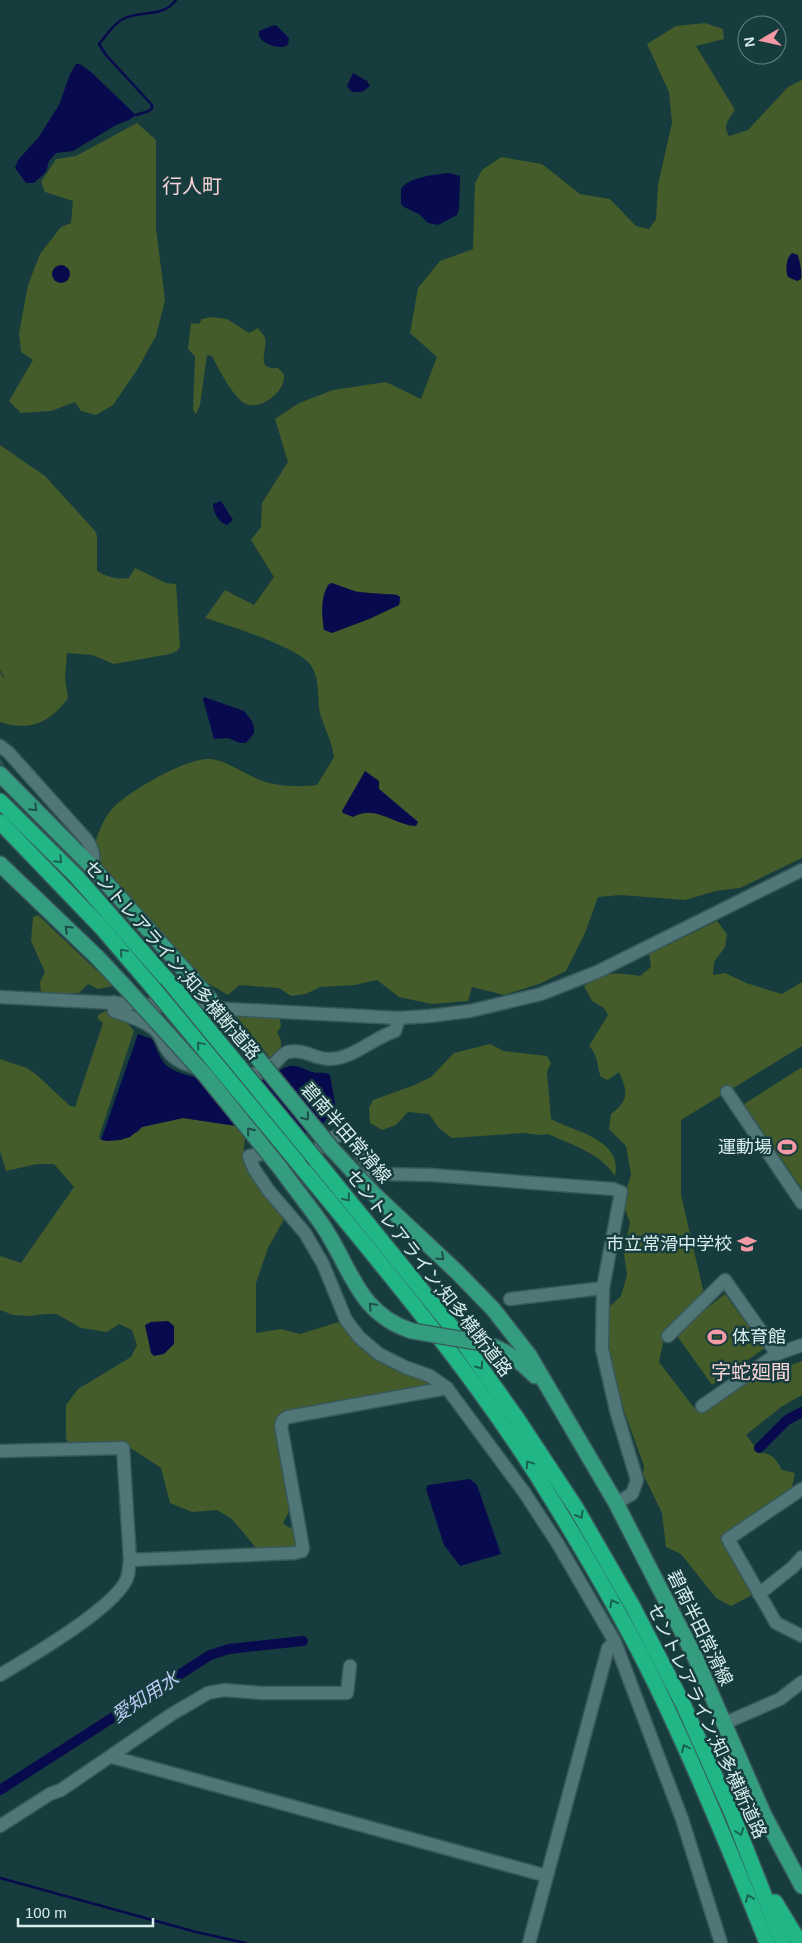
<svg xmlns="http://www.w3.org/2000/svg" width="802" height="1943" viewBox="0 0 802 1943" font-family="Arial,'Noto Sans JP',sans-serif">
<rect width="100%" height="100%" fill="#173c3e"/>
<g fill="#445b2a" fill-rule="evenodd">
<path d="M705,23l18,6 1,10 -28,7 39,64c-6,9 -13,16 -6,26l19,-6 40,-43 14,-7v778l-62,30 -24,3 -31,9 -64,-5 -23,2 -13,36 -19,38 -27,13 -35,11 -32,-8 -4,14 -37,3 -32,-7 -22,-17 -22,5 -35,2 -14,7 -15,2 -12,-8 -40,-3 -11,10 -22,-13 -103,-116 -10,-17c5,-15 9,-29 20,-41 16,-17 74,-51 98,-49 17,2 33,15 49,21 18,7 39,7 57,5l17,-28c-2,-16 -10,-29 -14,-44 -3,-14 0,-33 -8,-46 -10,-19 -85,-42 -107,-49l20,-28 29,15 20,-28 -23,-37 10,-13 1,-24 26,-41 -13,-43 24,-16 34,-13 53,-8 35,17 16,-42 -27,-24 8,-45 22,-27 33,-12 2,-66 7,-13 19,-13 41,7 38,30 30,5 26,27 13,3 7,-10 2,-34 14,-62 -3,-31 -22,-48 29,-18zM332,583c20,10 40,11 62,11l3,1 4,6 -2,4 -30,14 -16,6 -31,-11 4,-25zM376,779l3,2v8l39,33 -8,4c-19,-8 -38,-20 -58,-9z"/>
<path d="M137,123l19,17v88l9,72 -9,36 -19,34 -24,35 -17,10 -15,-4 -6,-9 -24,9 -30,2 -12,-12 24,-41 -12,-8 -2,-19 9,-48 12,-31 21,-27 10,-4 2,-22 -28,-9 -4,-10 15,-23 20,-3z"/>
<path d="M211,317l16,2 22,14 9,-5c2,3 6,7 7,10 3,12 -11,32 13,30 3,3 7,6 6,10 -1,15 -23,32 -38,26 -12,-5 -28,-36 -34,-48l-5,-1 -7,50 -4,9 -3,-4 2,-54 -7,-7 3,-26 8,1 3,-5z"/>
<path d="M0,445l45,31 50,55 2,5v35c11,6 20,9 32,7l6,-10 31,15 10,1 4,62 -3,5 -7,3 -56,10 -22,-9 -25,-2 -2,25 3,20c-17,24 -38,34 -68,24v-50l3,5 2,1 -5,-8z"/>
<path d="M38,915l75,71 -15,3 -10,-5 -9,9h-38l-1,-11 5,-10 -14,-31 2,-24z"/>
<path d="M717,921l10,13 -2,13 -11,15 -1,13 12,-2 21,10 36,11 20,-12v64l-121,74v75l23,99 -38,35 -7,33 36,47 57,-30 50,-18v34l-21,12 -35,28 14,18c13,0 16,7 22,17l13,3 -3,14 -63,45 23,63 -21,11 -15,-8 -35,-44 -15,-7 -4,-34 -19,-39 1,-8 -26,-72 -8,-39 -4,-41 1,-5 14,-13 6,-21 -3,-21 6,-32 -8,-19 9,-28 -5,-29 -17,-17 2,-15c18,-14 17,-22 8,-42l-11,8 -7,-3c-5,-13 -2,-20 -12,-31l19,-31 -4,-7 -12,-7 -8,-15c21,-15 31,-14 56,-10l11,-9 -2,-13z"/>
<path d="M105,1011l20,9 9,11 -35,106 2,3 37,-8 4,-5 41,-9 54,8 8,13 -2,18 16,31 27,28 -18,32 -12,35v50l25,-4 19,5 42,-13 14,19 73,40v9l-143,26 6,91 -9,17 5,4 9,2 3,19 -43,1 -25,-30 -15,-9 -25,2 -22,-9 -9,-35 -35,-23 -57,-1 -3,-6v-33l12,-16 53,-32 6,-12 -5,-15 -13,-6 -12,8 -26,-4 -24,-14h-12l-15,2 -17,-1 -13,-5v-54l21,7 53,-76 -20,-23h-17l-31,7 -6,-20v-92l27,9 11,8 32,30 5,1 28,-84 -5,-4v-4z"/>
<path d="M236,1016l44,2 1,9 -4,5c7,12 5,18 -6,27z"/>
<path d="M490,1044l14,7 43,5 4,7 -4,9 4,47c24,13 72,20 64,57 -15,-23 -43,-31 -67,-42l-8,1 -16,-2 -72,5 -13,-10 -10,-14 -21,-2 -12,13 -14,5 -12,-7 -1,-15 4,-8 39,-14 19,-9 23,-24z"/>
<path d="M802,1067v122l-58,-85z"/>
<path d="M725,1294l40,54 -53,37 -37,-52z"/>
</g>
<g fill="#070b4d">
<path d="M274,25l3,1 12,12 -1,7 -5,2c-9,1 -27,-6 -24,-16z"/>
<path d="M76,64h4l11,8 45,43 -7,5 -13,5 -43,26 -17,2 -7,8 -3,11 -12,11h-8l-11,-15 3,-8 20,-22 21,-33 11,-31z"/>
<path d="M353,73l14,8 3,5 -8,6h-10l-5,-6z"/>
<path d="M449,173l11,3 -1,33 -2,6 -19,10 -10,-2 -9,-9 -15,-7 -3,-3v-15c6,-11 35,-15 48,-16z"/>
<path d="M792,253l6,2c2,8 4,16 3,24l-4,2 -9,-4c-3,-7 -2,-19 4,-24z"/>
<circle cx="61" cy="274" r="9"/>
<path d="M221,501l12,19 -6,5c-8,-2 -14,-13 -14,-21z"/>
<path d="M332,583l25,9 40,3 3,2 -1,8 -30,14 -37,14 -8,-3c-2,-15 -4,-33 5,-46z"/>
<path d="M204,697l40,14 8,10 2,6v6l-8,10h-6l-12,-5 -14,1 -11,-40z"/>
<path d="M365,771l14,10v8l39,33 -2,4c-23,-1 -40,-22 -63,-9l-10,-4 -1,-2z"/>
<path d="M138,1034l14,5c4,8 7,17 12,24 12,16 72,22 92,19 13,-2 21,-13 34,-16 8,-1 15,4 22,6 6,2 13,-1 18,3l6,34 -14,15 -11,8 -7,1 -24,1 -23,-8h-20l-54,-8 -41,9 -12,10 -10,3 -12,1 -7,-1z"/>
<path d="M168,1321l6,5v18l-10,10 -10,2 -3,-3 -6,-28 6,-3z"/>
<path d="M470,1479l7,6 24,69 -41,12 -16,-21 -18,-56 2,-4z"/>
</g>
<g fill="none" stroke-linecap="round" stroke-linejoin="round">
<g stroke="#070b4d" stroke-width="2.5">
<path d="M136,115l13,-4 3,-3v-3l-46,-50 -7,-11c7,-8 14,-20 24,-25 18,-10 39,0 53,-19"/>
<path d="M0,1878l196,54 50,11"/>
</g>
<g stroke="#070b4d" stroke-width="10">
<path d="M759,1448l28,-28 15,-8"/>
<path d="M0,1790l210,-135 19,-6 74,-8"/>
</g>
<path stroke="#345758" stroke-width="12" stroke-dasharray="12 6" stroke-linecap="butt" d="M0,763l2,-1"/>
<g stroke="#385859" stroke-width="15">
<g id="minor">
<path d="M0,746l9,7 77,86c7,9 8,17 7,29"/>
<path d="M0,997l399,21 31,-2 40,-5 71,-17 56,-22 205,-102"/>
<path d="M114,1002v9c14,5 32,10 42,20 6,6 7,14 12,20 7,11 22,15 33,18"/>
<path d="M239,1074c16,2 25,-1 37,-12 4,-4 7,-9 12,-10 15,-4 26,7 41,7 24,0 44,-21 66,-28l4,-13"/>
<path d="M727,1092l75,111"/>
<path d="M510,1299l93,-11"/>
<path d="M668,1336l57,-56 52,74"/>
<path d="M702,1406l75,-52 25,-9"/>
<path d="M0,1451l123,-3 7,112c-1,5 -1,10 -2,15 -6,29 -101,84 -128,100"/>
<path d="M802,1489l-74,50 48,84 26,13"/>
<path d="M616,1503l16,-9 5,-14 -20,-66 -15,-65 1,-61 18,-96 -8,-3 -182,-14 -52,-1 -6,-2 -24,-36c-20,-4 -19,9 -34,14 -8,2 -16,-1 -24,0 -14,1 -28,4 -42,6l5,13 15,22 36,42 18,31 23,56 13,17 20,17 26,13 25,9 17,12 77,104 34,52 57,98 67,177 39,124"/>
<path d="M130,1560l164,-7 8,-2 1,-3 -22,-122 2,-6 5,-3 159,-29"/>
<path d="M759,1594l34,-27 9,-10"/>
<path d="M725,1723l55,-24 22,-17"/>
<path d="M112,1757l435,119"/>
<path d="M0,1826l50,-32 11,-4 111,-76 36,-21 16,-3 37,3h86l3,-27"/>
<path d="M529,1943l79,-295 7,-6"/>
</g>
</g>
<g stroke="#385859" stroke-width="18">
<g id="major">
<path d="M0,774l93,94 111,124"/>
<path d="M0,864l97,93 30,32"/>
<path d="M228,1022l36,44"/>
<path d="M332,1149l43,46 82,77 36,37 36,46 87,148 80,156 68,156 38,71"/>
<path d="M281,1169c14,20 30,39 44,60 27,42 34,85 87,102"/>
<path d="M483,1343c21,6 36,17 52,33"/>
</g>
</g>
<g stroke="#385859" stroke-width="18">
<g id="highway">
<path d="M0,801l76,75 101,115"/>
<path d="M0,822l101,105 53,62"/>
<path d="M316,1160l139,171 61,86 60,91 57,99 50,97 50,112 50,127"/>
<path d="M298,1163c83,101 168,201 238,311 42,67 83,136 118,207 42,86 78,174 113,262"/>
<path d="M775,1902l25,41"/>
</g>
</g>
<use href="#minor" stroke="#507677" stroke-width="12"/>
<use href="#major" stroke="#349c7f" stroke-width="15"/>
<use href="#highway" stroke="#21b685" stroke-width="15"/>
<g stroke="#385859" stroke-width="18" stroke-linecap="butt">
<g id="major-bridge">
<path d="M127,989l79,87 75,93"/>
<path d="M204,992l24,30"/>
<path d="M264,1066l68,83"/>
<path d="M412,1331l71,12"/>
</g>
</g>
<g stroke="#385859" stroke-width="18" stroke-linecap="butt">
<g id="highway-bridge">
<path d="M154,989l144,174"/>
<path d="M177,991l139,169"/>
</g>
</g>
<use href="#major-bridge" stroke="#349c7f" stroke-width="15"/>
<use href="#highway-bridge" stroke="#21b685" stroke-width="15"/>
</g>
<defs><path id="oneway-chevron" d="M-2-3.5L2.5 0L-2 3.5" fill="none" stroke-width="1.6" stroke-linecap="round" stroke-linejoin="round" transform="scale(1.25)"/></defs>
<g stroke="#1d4f4b">
<use href="#oneway-chevron" transform="translate(34 808) rotate(45)"/>
<use href="#oneway-chevron" transform="translate(68 929) rotate(-136)"/>
<use href="#oneway-chevron" transform="translate(306 1117) rotate(51)"/>
<use href="#oneway-chevron" transform="translate(250 1131) rotate(-129)"/>
<use href="#oneway-chevron" transform="translate(441 1257) rotate(43)"/>
<use href="#oneway-chevron" transform="translate(372 1306) rotate(-134)"/>
</g>
<g stroke="#1a6153">
<use href="#oneway-chevron" transform="translate(59 860) rotate(45)"/>
<use href="#oneway-chevron" transform="translate(123 952) rotate(-131)"/>
<use href="#oneway-chevron" transform="translate(200 1045) rotate(-130)"/>
<use href="#oneway-chevron" transform="translate(347 1198) rotate(51)"/>
<use href="#oneway-chevron" transform="translate(480 1366) rotate(55)"/>
<use href="#oneway-chevron" transform="translate(529 1464) rotate(-124)"/>
<use href="#oneway-chevron" transform="translate(580 1515) rotate(60)"/>
<use href="#oneway-chevron" transform="translate(613 1603) rotate(-119)"/>
<use href="#oneway-chevron" transform="translate(685 1748) rotate(-115)"/>
<use href="#oneway-chevron" transform="translate(740 1832) rotate(69)"/>
<use href="#oneway-chevron" transform="translate(749 1898) rotate(-112)"/>
</g>
<defs>
<g id="stadium-bare" transform="scale(1.5)"><path d="M0-5a6.5 5 0 1 0 0 10a6.5 5 0 1 0 0-10ZM-3.5-1.8h7v3.6h-7Z" fill="#f49aa4" stroke="#173c3e" stroke-width="2.5" paint-order="stroke"/></g>
<g id="school-bare" transform="scale(1.5)"><path d="M0-5L7-2L0 1L-7-2ZM-4 1L0 2.5L4 1V4Q0 6-4 4Z" fill="#f49aa4" stroke="#173c3e" stroke-width="2.5" paint-order="stroke"/></g>
</defs>
<g fill-rule="evenodd">
<use href="#stadium-bare" x="787" y="1147"/>
<use href="#school-bare" x="747" y="1244"/>
<use href="#stadium-bare" x="717" y="1337"/>
</g>
<g text-anchor="middle" dominant-baseline="central" stroke-width="5" stroke-linejoin="round" paint-order="stroke">
<g font-size="18" fill="#d9eded" stroke="#173c3e">
<text transform="translate(172 960) rotate(49)">セントレアライン;知多横断道路</text>
<text transform="translate(346 1133) rotate(49)">碧南半田常滑線</text>
<text transform="translate(429 1273) rotate(52)">セントレアライン;知多横断道路</text>
<text transform="translate(700 1628) rotate(64)">碧南半田常滑線</text>
<text transform="translate(707 1721) rotate(65)">セントレアライン;知多横断道路</text>
</g>
<g font-size="18" fill="#d9eded" stroke="#173c3e" text-anchor="end">
<text x="772" y="1147">運動場</text>
<text x="732" y="1244">市立常滑中学校</text>
<text x="732" y="1337" text-anchor="start">体育館</text>
</g>
<g font-size="19" font-style="italic" fill="#bac9f1" stroke="#173c3e">
<text transform="translate(145 1697) rotate(-33)">愛知用水</text>
</g>
<g font-size="20" fill="#f7d3d6" stroke="#173c3e">
<text x="192" y="186">行人町</text>
<text x="751" y="1372">字蛇廻間</text>
</g>
</g>
<g transform="translate(762 40) rotate(261)"><circle r="24" fill="#173c3e" stroke="#658384"/>
<path d="M0-4L9 19L0 12L-9 19Z" fill="#f49aa4"/>
<text y="-8" font-size="14" font-weight="bold" text-anchor="middle" fill="#d9eded">N</text>
</g>
<path d="M18 1918v8h135v-8" fill="none" stroke="#d9eded" stroke-width="2.5"/>
<text x="25" y="1918" font-size="15" fill="#d9eded" stroke="#173c3e" stroke-width="4" paint-order="stroke">100 m</text>
</svg>
